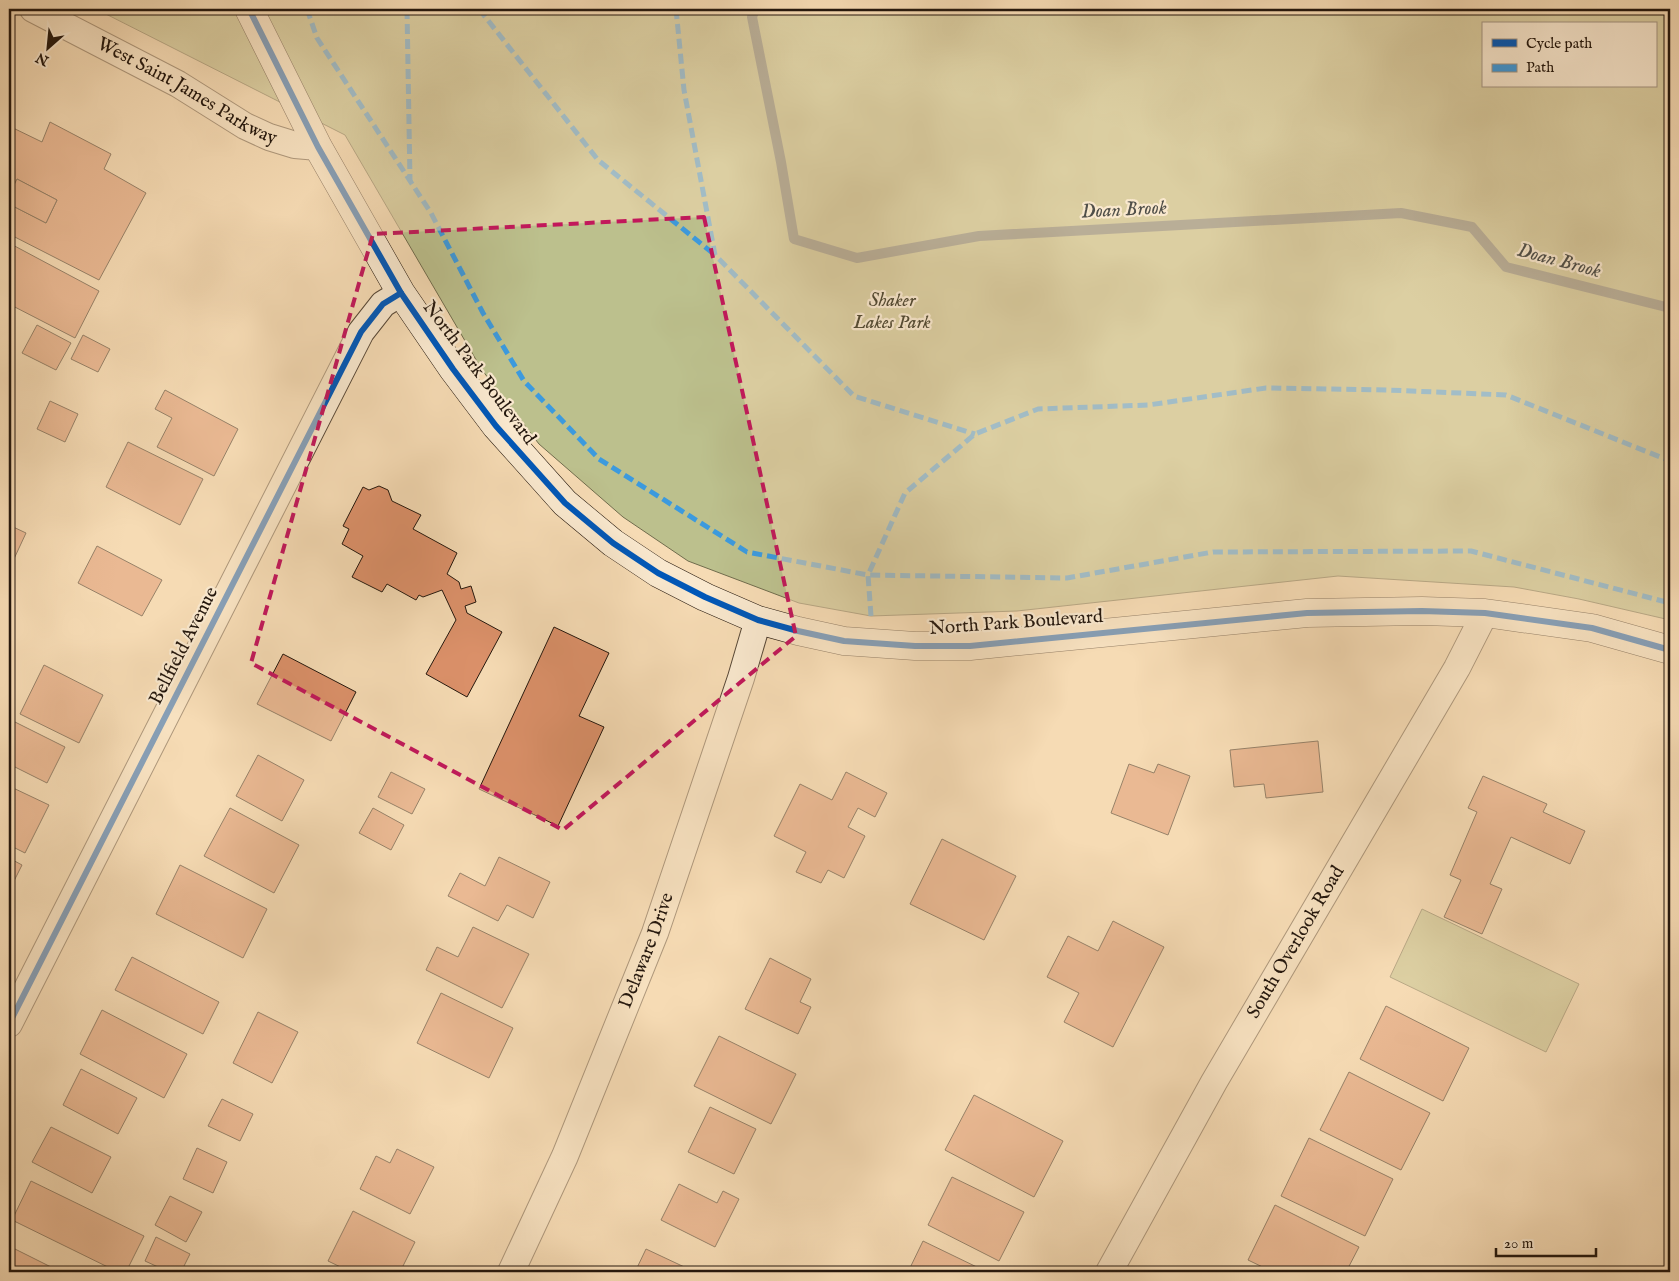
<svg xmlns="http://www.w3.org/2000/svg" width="1679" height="1281" viewBox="0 0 1679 1281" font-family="'IM FELL English',serif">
<rect width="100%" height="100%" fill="#f6dbb4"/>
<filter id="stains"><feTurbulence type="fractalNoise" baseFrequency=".004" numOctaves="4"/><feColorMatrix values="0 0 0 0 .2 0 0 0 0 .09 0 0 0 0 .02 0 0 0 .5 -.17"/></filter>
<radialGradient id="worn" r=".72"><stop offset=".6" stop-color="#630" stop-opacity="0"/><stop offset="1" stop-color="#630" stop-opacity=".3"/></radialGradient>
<g fill="#bcc08d" stroke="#706c4d" fill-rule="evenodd">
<path d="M96,9h1238l23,4 7,-4h306v611l-91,-21 -65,-12 -176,-11 -321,35 -146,5 -72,-13 -111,-42 -65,-44 -84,-73 -57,-74 -137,-235zM1483,24h172v62h-172z"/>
<path d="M1422,909l157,75 -33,68 -156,-75z"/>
</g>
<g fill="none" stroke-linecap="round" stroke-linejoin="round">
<path stroke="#707874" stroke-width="10" d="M755,9l-3,8 29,145 13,77 63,19 122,-22 422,-23 71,14 34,40 164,41"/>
</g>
<g fill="#dc916a" stroke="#24170d">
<path d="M50,122l61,32 -7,15 42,24 -47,87 -90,-46v-30l37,19 11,-23 -40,-21 -8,16v-69l33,16z"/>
<path d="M17,179l40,21 -11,23 -37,-19v-9z"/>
<path d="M9,243l90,48 -24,47 -66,-34z"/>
<path d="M37,325l34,18 -15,27 -34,-17z"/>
<path d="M83,335l27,14 -12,23 -27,-13z"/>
<path d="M165,390l73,39 -24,47 -57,-29 15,-29 -17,-9z"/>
<path d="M50,401l28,13 -13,28 -28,-13z"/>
<path d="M128,442l75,37 -23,46 -74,-38z"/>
<path d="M379,486l9,4 4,11 29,14 -8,14 44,24 -10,21 12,8 2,7 10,-3 5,16 -11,4 2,7 35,19 -35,65 -41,-23 30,-54 -14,-30 -19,7 -4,-2 -3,5 -29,-16 -5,8 -30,-15 11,-21 -21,-12 7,-15 -6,-3 20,-39 6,3z"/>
<path d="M9,525l17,8 -13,28 -4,-2z"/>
<path d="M97,546l65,34 -20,36 -64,-33z"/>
<path d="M554,627l55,26 -30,63 25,11 -46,99 -79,-37z"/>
<path d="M283,654l73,38 -25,49 -74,-37z"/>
<path d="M44,665l59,30 -24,48 -59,-29z"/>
<path d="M9,719l56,28 -18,36 -38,-19z"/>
<path d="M1318,741l5,51 -57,6 -2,-14 -30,3 -4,-37z"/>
<path d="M258,755l46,25 -22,41 -46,-25z"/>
<path d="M1129,764l25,9 4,-9 32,12 -22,59 -57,-22z"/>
<path d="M391,772l34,17 -13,25 -34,-17z"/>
<path d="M846,772l41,21 -12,24 -17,-9 -10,19 17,9 -21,42 -16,-8 -7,13 -25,-11 10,-20 -32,-16 26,-52 32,16z"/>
<path d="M1483,776l64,28 -4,8 42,19 -15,33 -59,-27 -21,47 12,5 -20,45 -38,-17 17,-37 -11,-5 27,-63 -9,-4z"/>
<path d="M9,786l40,19 -24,48 -16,-8z"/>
<path d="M230,808l69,37 -25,48 -70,-37z"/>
<path d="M373,808l31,17 -13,25 -32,-17z"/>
<path d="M942,839l74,37 -32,64 -74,-36z"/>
<path d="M499,857l51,25 -17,36 -26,-13 -9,16 -50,-25 12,-23 25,13z"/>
<path d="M9,858l13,7 -13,26z"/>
<path d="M180,865l87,44 -24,49 -87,-44z"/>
<path d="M1113,921l51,26 -51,100 -49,-25 15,-29 -32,-16 21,-41 30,15z"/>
<path d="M473,927l56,27 -27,54 -76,-38 11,-23 21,10z"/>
<path d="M132,957l87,45 -16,32 -88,-44z"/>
<path d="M770,958l41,21 -11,23 11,5 -13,27 -53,-25z"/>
<path d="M441,993l72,35 -24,50 -72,-35z"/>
<path d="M1386,1006l83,42 -26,53 -83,-42z"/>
<path d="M102,1010l85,44 -23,44 -84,-44z"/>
<path d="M258,1012l40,20 -26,51 -39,-20z"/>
<path d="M719,1036l77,38 -25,50 -77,-38z"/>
<path d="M81,1069l56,29 -19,36 -55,-29z"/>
<path d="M1349,1072l81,41 -29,57 -81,-40z"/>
<path d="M974,1095l89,46 -29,56 -89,-47z"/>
<path d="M222,1099l31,15 -13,27 -32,-15z"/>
<path d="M710,1107l46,22 -22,45 -46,-22z"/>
<path d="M51,1127l60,30 -19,36 -60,-31z"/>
<path d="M1309,1138l84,41 -28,57 -84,-40z"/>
<path d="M197,1148l30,14 -14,31 -30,-14z"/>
<path d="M397,1149l37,18 -24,47 -50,-25 16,-33 14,7z"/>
<path d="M952,1177l72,35 -25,49 -71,-36z"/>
<path d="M31,1181l113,55 -18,36h-8l-106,-52z"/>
<path d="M679,1184l38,19 6,-12 16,8 -24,48 -54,-27z"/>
<path d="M170,1196l32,16 -16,30 -31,-17z"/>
<path d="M1275,1205l84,42 -13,25h-73l-25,-12z"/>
<path d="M353,1211l62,31 -15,30h-49l-23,-11z"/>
<path d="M156,1237l34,17 -9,18h-12l-24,-11z"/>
<path d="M923,1241l60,29v2h-75z"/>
<path d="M9,1246l52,26h-52z"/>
<path d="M646,1249l49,23h-60z"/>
</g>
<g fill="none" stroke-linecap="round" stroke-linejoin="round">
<g stroke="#584837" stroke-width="28">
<g id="street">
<path id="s1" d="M33,9l145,75 67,42 24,11 26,8 23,2"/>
<path d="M9,1024l352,-692 22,-28 18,-11"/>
<path id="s2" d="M511,1272l54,-116 90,-223 86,-255 17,-58"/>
<path id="s3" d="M1109,1272l105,-190 243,-414 28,-55"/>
</g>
</g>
<g stroke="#24170d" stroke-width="29">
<path id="secondary" d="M249,9l69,138 83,146 52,76 43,57 69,77 48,40 45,30 47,24 53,23 40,11 46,10 71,5h55l337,-33 115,-2 63,2 107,15 78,22"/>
</g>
<use href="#street" stroke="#f9e8ce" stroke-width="26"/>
<use href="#secondary" stroke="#f9e8ce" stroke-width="28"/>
<g stroke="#3c9ade" stroke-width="5" stroke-dasharray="10 5" stroke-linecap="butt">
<path d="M307,9l10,29 114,175 52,100 41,68 75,78 148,93 121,23 199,3 146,-26 258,-1 199,52"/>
<path d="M407,9l3,172"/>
<path d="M479,9l119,151 117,95"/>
<path d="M676,9l8,81 31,165 139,141 121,38"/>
<path d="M871,616l-3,-41 37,-82 70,-59 63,-25 110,-4 118,-17 122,2 118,5 164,66"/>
</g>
<g stroke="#f9e8ce" stroke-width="9">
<g id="cycleway">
<path d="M249,9l69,138 83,146 52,76 43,57 69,77 48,40 45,30 47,24 53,23 40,11 46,10 71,5h55l337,-33 115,-2 63,2 107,15 78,22"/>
<path d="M9,1024l352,-692 22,-28 18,-11"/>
</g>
</g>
<use href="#cycleway" stroke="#0057b8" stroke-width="6"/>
</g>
<path d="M0 0H1679V1281H0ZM704,217l92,419 -233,194 -312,-167 122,-429z" fill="#f6dbb4" fill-opacity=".55" fill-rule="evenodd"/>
<path fill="none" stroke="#c2185b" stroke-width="4" stroke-dasharray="10 6" stroke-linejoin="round" d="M704,217l92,419 -233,194 -312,-167 122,-429z"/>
<g text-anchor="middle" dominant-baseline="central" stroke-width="4.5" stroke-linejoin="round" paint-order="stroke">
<g font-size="19" fill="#24170d" stroke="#f9e8ce">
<text stroke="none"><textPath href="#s1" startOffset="175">West Saint James Parkway</textPath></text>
<text transform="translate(479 373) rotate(53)">North Park Boulevard</text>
<text transform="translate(1016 623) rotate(-4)">North Park Boulevard</text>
<text transform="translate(184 646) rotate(-63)">Bellfield Avenue</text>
<text stroke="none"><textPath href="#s3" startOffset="379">South Overlook Road</textPath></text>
<text stroke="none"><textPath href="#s2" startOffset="349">Delaware Drive</textPath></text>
</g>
<g font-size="19" font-style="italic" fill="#524a33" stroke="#f9e8ce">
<text x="892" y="301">Shaker<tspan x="892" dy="22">Lakes Park</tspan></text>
</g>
<g font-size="20" font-style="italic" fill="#504f49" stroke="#f9e8ce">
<text transform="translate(1124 210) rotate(-3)">Doan Brook</text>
<text transform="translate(1559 261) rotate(15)">Doan Brook</text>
</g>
</g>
<rect width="1679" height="1281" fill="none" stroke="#f6dbb4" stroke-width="30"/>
<rect x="10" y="10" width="1659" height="1261" fill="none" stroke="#24170d" stroke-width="2.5"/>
<rect x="15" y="15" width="1649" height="1251" fill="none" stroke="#24170d"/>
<rect x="1482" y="22" width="175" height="65" fill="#f9e8ce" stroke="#a49481"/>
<rect x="1492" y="39" width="25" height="8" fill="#0057b8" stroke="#a49481"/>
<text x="1526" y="48" font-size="15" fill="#24170d">Cycle path</text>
<rect x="1492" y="64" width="25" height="8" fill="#3c9ade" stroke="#a49481"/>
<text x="1526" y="72" font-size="15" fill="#24170d">Path</text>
<g transform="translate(48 48) rotate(207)" stroke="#f9e8ce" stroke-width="4" paint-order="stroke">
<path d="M0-4L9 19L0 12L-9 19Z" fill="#24170d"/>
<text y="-8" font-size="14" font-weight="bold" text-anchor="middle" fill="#24170d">N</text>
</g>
<path d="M1496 1248v8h100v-8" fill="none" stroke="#24170d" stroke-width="2.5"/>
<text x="1504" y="1248" font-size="15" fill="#24170d" stroke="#f9e8ce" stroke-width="4" paint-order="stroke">20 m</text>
<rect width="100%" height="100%" filter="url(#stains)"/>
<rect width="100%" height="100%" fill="url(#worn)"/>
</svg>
